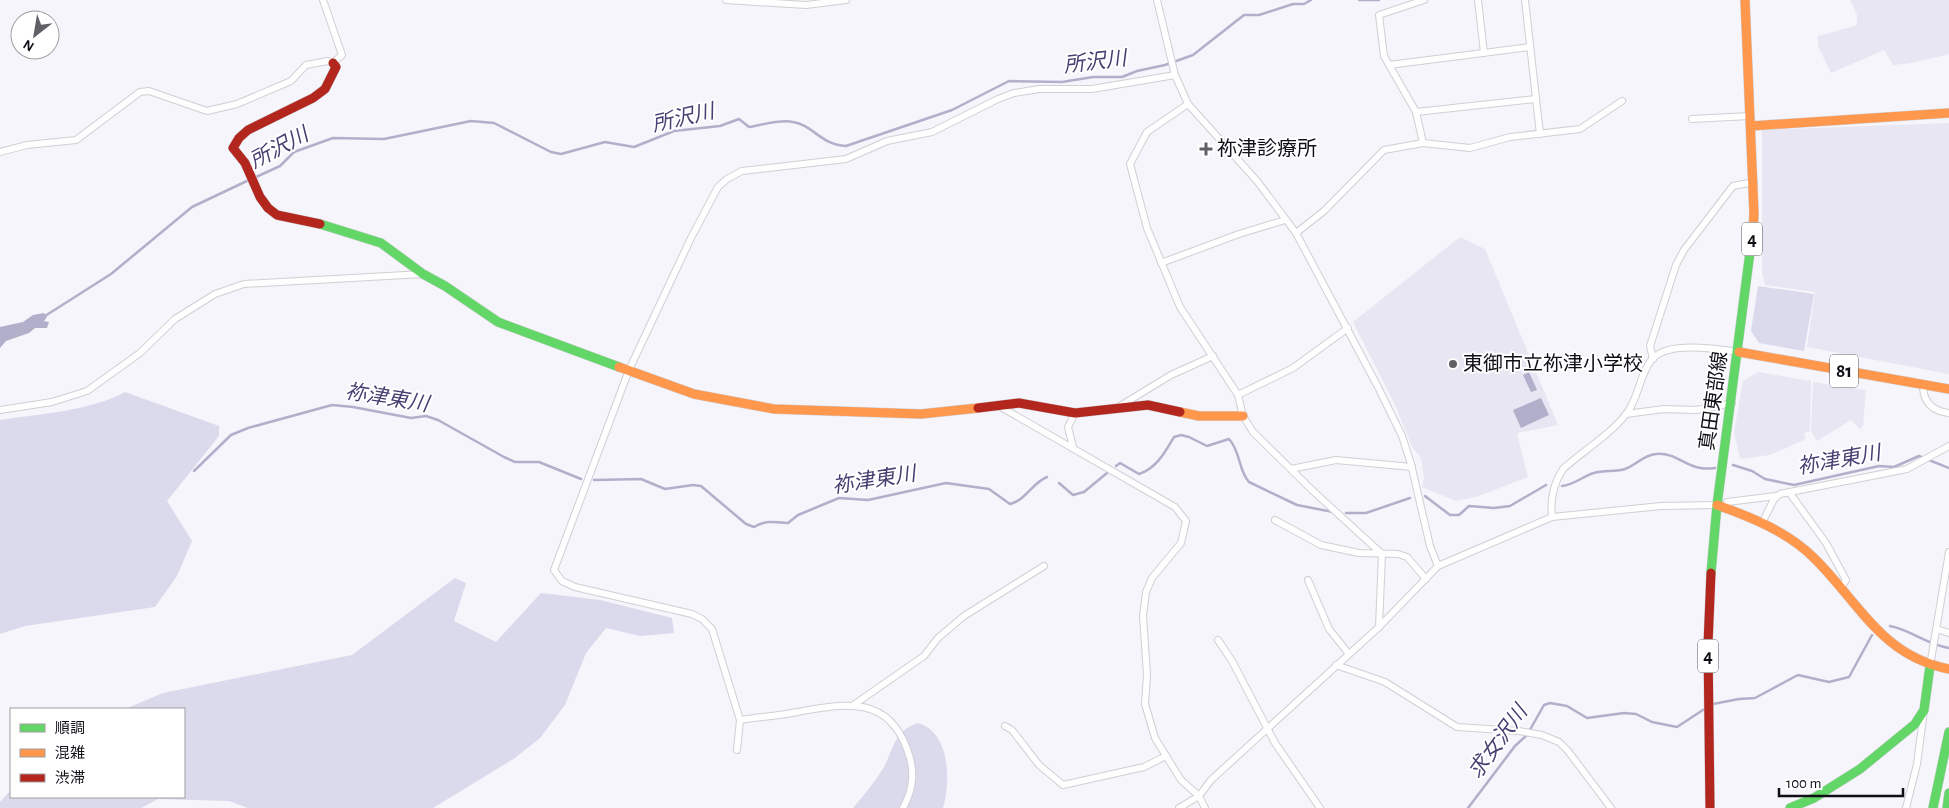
<svg xmlns="http://www.w3.org/2000/svg" width="1949" height="808" viewBox="0 0 1949 808" font-family="'Alegreya Sans','Noto Sans JP',sans-serif">
<rect width="100%" height="100%" fill="#f5f5fb"/>
<g fill="#e7e6f2">
<path d="M1850,0h99v54l-37,9 -19,2 -9,-15 -53,23 -13,-27v-10l37,-10 2,-3v-8z"/>
<path d="M1949,123v251l-142,-27 8,-55 -50,-7 -3,-13v-142z"/>
<path d="M1460,237l25,12 73,176 -41,8 11,44 -52,20 -20,4 -34,-14 2,-9 -3,-20 -9,-11 -16,-40 -43,-85z"/>
<path d="M1758,372l53,9 -1,50 -6,2 2,6 -36,16 -30,4 -6,-27 9,-51z"/>
<path d="M1813,382l53,8 -3,36 -3,3 -9,-9 -34,21 -6,-10z"/>
</g>
<g fill="#dbd9ec">
<path d="M1758,286l56,8 -10,57 -45,-8 -8,-12z"/>
<path d="M125,392l94,34v10l-52,65 25,40 -15,35 -22,31 -130,19 -25,8v-214c39,-6 90,-9 125,-28z"/>
<path d="M455,578l11,5 -12,38 42,21 45,-49 59,7 72,18 2,15 -34,3 -34,-8 -20,25 -21,52 -25,33 -25,20 -82,50h-185l-19,-7 -71,-2 -17,9h-141v-6l11,-12v7h173v-88h-59l38,-16 189,-38z"/>
<path d="M918,723c32,9 33,58 25,85h-90c11,-13 22,-26 31,-41 10,-19 10,-36 34,-44z"/>
</g>
<g fill="#b2afca">
<path d="M44,313l3,4 -3,4 5,1 -2,6h-12l-6,5 -23,8 -6,7v-21l23,-5 10,-7z"/>
<path d="M1529,372l8,18 -6,2 -8,-17z"/>
<path d="M1541,398l8,17 -28,13 -8,-18z"/>
</g>
<g fill="none" stroke-linecap="round" stroke-linejoin="round">
<g stroke="#b2afca" stroke-width="2.5">
<path d="M1359,0h20"/>
<path d="M254,178l26,-12 14,-14 39,-14 51,1 87,-18 23,2 57,29 10,2 44,-12 29,5 40,-16 46,-5 19,-7 10,8c13,-2 31,-8 44,-5 20,3 28,23 53,24l106,-36 57,-29 53,1 31,-5h29l15,-6 28,-6 28,-10 51,-40h15l34,-11h11l7,-4"/>
<path d="M45,316l66,-42 81,-67 57,-27"/>
<path d="M1733,465l19,6 13,8 29,6 85,-19 15,1 25,-11 30,12"/>
<path d="M1116,466l4,-3 19,11c18,-6 26,-22 35,-37l7,-2 8,2 18,9 22,-7c12,13 9,31 20,43l48,23 36,7"/>
<path d="M194,471l37,-36 17,-7 84,-23 21,2 58,11 15,-2 12,4 66,37 11,5h24l42,17"/>
<path d="M594,480l47,-1 24,10 28,-4 8,1 45,38 8,3c11,-7 22,-5 34,-4l10,-8 41,-17 29,2 78,-17 43,6 21,15c16,-4 22,-21 37,-27"/>
<path d="M1059,483l14,12 11,-3 23,-19"/>
<path d="M1562,486c12,-1 21,-10 32,-13 10,-3 22,-1 31,-4 12,-4 18,-14 31,-15 24,-2 30,18 59,14"/>
<path d="M1425,496l25,19h9l10,-9 25,2 16,-2 36,-21"/>
<path d="M1346,513h20l44,-15"/>
<path d="M1890,626c21,4 36,18 59,22"/>
<path d="M1713,704l26,-5 16,-1 43,-23 31,7 20,-5 23,-42"/>
<path d="M1468,808l47,-62 12,-11 17,-30 6,-2 17,3 20,12 37,-5 12,1 16,8 25,5 29,-19"/>
</g>
<g stroke="#cfcfd5" stroke-width="8">
<g id="street">
<path d="M726,0l80,5 40,-5"/>
<path d="M1157,0l18,75 13,29 69,77 39,52 82,154 24,49 9,28 19,82 8,20"/>
<path d="M1478,0l6,53"/>
<path d="M1525,0l15,134"/>
<path d="M1389,65l141,-18"/>
<path d="M1188,104l-41,28 -17,32 17,64 33,79 58,88 5,21 10,16 59,58 70,64 -3,73"/>
<path d="M1416,112l119,-13"/>
<path d="M1692,119l58,-3"/>
<path d="M1423,143l-7,-31 -32,-56 -5,-41 45,-15"/>
<path d="M0,152l27,-7 49,-5 64,-48 9,-1 58,20 30,-7 54,-23 15,-16 22,-4 5,2 9,-8 -19,-55"/>
<path d="M1296,233l28,-22 60,-61 39,-7 47,5 40,-11 70,-8 42,-28"/>
<path d="M1161,263l78,-29 46,-14"/>
<path d="M1653,359l-3,-13 26,-81 8,-15 49,-64 21,-4"/>
<path d="M1923,385c0,17 9,26 26,28"/>
<path d="M1238,395l55,-27 55,-40"/>
<path d="M999,406l176,101 11,14 -5,22 -29,35 -6,14 -3,24 4,59 -2,29 10,34 26,42 18,16 6,12"/>
<path d="M1120,406l51,-31 42,-19"/>
<path d="M0,410l52,-8 35,-11 53,-38 35,-34 40,-25 29,-10 179,-10"/>
<path d="M1626,414l38,-5 32,1 36,-7"/>
<path d="M1073,447l-5,-20 7,-14"/>
<path d="M1291,469l45,-9 76,7"/>
<path d="M1789,492l37,51 20,37 -5,8"/>
<path d="M1727,502l49,-6"/>
<path d="M1552,517c-2,-18 1,-33 11,-48 20,-18 47,-34 64,-56 12,-16 13,-41 26,-55 17,-17 65,-9 86,-6"/>
<path d="M1275,520l46,25 38,8 39,1 9,3 19,22"/>
<path d="M1762,523l12,-24 6,-5 127,-25 42,-23"/>
<path d="M1308,580l21,49 20,25"/>
<path d="M1936,629l13,4"/>
<path d="M1218,640l14,21 43,82 45,65"/>
<path d="M1336,665l49,17 72,45 62,4 23,4 17,7 9,9 43,57"/>
<path d="M1930,666l19,-114"/>
<path d="M852,706l72,-50 14,-18 26,-22 80,-50"/>
<path d="M740,720c19,-3 38,-4 57,-8 46,-8 90,-18 110,37 8,21 7,39 -4,59"/>
<path d="M1005,726l7,4 27,35 24,20 81,-18 22,-11"/>
<path d="M737,750l3,-30 -28,-91 -10,-10 -10,-5 -117,-27 -13,-6 -8,-11 75,-200 62,-132 27,-51 9,-8 15,-8 104,-12 41,-18 45,-9 66,-33 16,-6 25,-4h53l83,-14"/>
<path d="M1179,808l20,-12 12,-16 168,-153 59,-61 114,-49 109,-11 56,-1"/>
<path d="M1906,808l11,-44 7,-53"/>
</g>
</g>
<g stroke="#cfcfd5" stroke-width="10">
<g id="fast">
<path d="M320,224l61,19 42,31 22,12 53,36 121,45"/>
<path d="M1711,573l6,-68 36,-276"/>
<path d="M1790,808l24,-10 46,-29 55,-45 9,-14 6,-44"/>
<path d="M1933,808l16,-76"/>
<path d="M1947,808l2,-15"/>
</g>
</g>
<g stroke="#cfcfd5" stroke-width="10">
<g id="slow">
<path d="M1745,0l9,214 -1,15"/>
<path d="M1751,126l198,-13"/>
<path d="M1739,352l210,37"/>
<path d="M619,367l75,27 80,15 147,5 57,-6"/>
<path d="M1180,412l19,4h44"/>
<path d="M1717,505c34,12 71,27 97,53 45,44 67,98 135,111"/>
</g>
</g>
<g stroke="#cfcfd5" stroke-width="10">
<g id="jam">
<path d="M320,224l-43,-9 -9,-7 -8,-11 -15,-34 -12,-15 6,-10 9,-8 65,-32 12,-9 11,-22 -3,-4"/>
<path d="M978,408l41,-5 56,10 73,-8 32,7"/>
<path d="M1710,808l-2,-164 3,-71"/>
</g>
</g>
<use href="#street" stroke="#fefefe" stroke-width="6"/>
<use href="#fast" stroke="#63d668" stroke-width="9"/>
<use href="#slow" stroke="#ff974d" stroke-width="9"/>
<use href="#jam" stroke="#b3261e" stroke-width="9"/>
</g>
<g fill="#606066" stroke="#fff" stroke-width="2">
<path d="M1203.5 141.5h5v5h5v5h-5v5h-5v-5h-5v-5h5z"/>
<circle cx="1453" cy="364" r="5"/>
</g>
<g text-anchor="middle" dominant-baseline="central" stroke-width="4" stroke-linejoin="round" paint-order="stroke">
<g fill="#fff" stroke="#58575c" stroke-width="1">
<rect x="1742" y="222.5" width="20" height="33" rx="4"/>
<rect x="1830" y="354.5" width="28" height="33" rx="4"/>
<rect x="1698" y="639.5" width="20" height="33" rx="4"/>
</g>
<g font-size="19" font-weight="bold" fill="#100f16">
<text x="1752" y="239">4</text>
<text x="1844" y="371">81</text>
<text x="1708" y="656">4</text>
</g>
<g font-size="20" fill="#100f16" stroke="#fff" text-anchor="start">
<text x="1217" y="149">祢津診療所</text>
<text x="1463" y="364">東御市立祢津小学校</text>
</g>
<g font-size="20" fill="#100f16" stroke="#fff">
<text transform="translate(1714 401) rotate(-82)">真田東部線</text>
</g>
<g font-size="21" font-style="italic" fill="#493f72" stroke="#fff">
<text transform="translate(1095 62) rotate(-7)">所沢川</text>
<text transform="translate(683 118) rotate(-13)">所沢川</text>
<text transform="translate(279 148) rotate(-28)">所沢川</text>
<text transform="translate(387 398) rotate(9)">祢津東川</text>
<text transform="translate(1839 460) rotate(-10)">祢津東川</text>
<text transform="translate(874 480) rotate(-9)">祢津東川</text>
<text transform="translate(1498 742) rotate(-54)">求女沢川</text>
</g>
</g>
<rect x="10" y="708" width="175" height="90" fill="#ffffff" stroke="#9f9fa2"/>
<rect x="20" y="724" width="25" height="8" fill="#63d668" stroke="#9f9fa2"/>
<text x="55" y="733" font-size="15" fill="#100f16">順調</text>
<rect x="20" y="749" width="25" height="8" fill="#ff974d" stroke="#9f9fa2"/>
<text x="55" y="758" font-size="15" fill="#100f16">混雑</text>
<rect x="20" y="774" width="25" height="8" fill="#b3261e" stroke="#9f9fa2"/>
<text x="55" y="783" font-size="15" fill="#100f16">渋滞</text>
<g transform="translate(35 35) rotate(211)"><circle r="24" fill="#ffffff" stroke="#9f9fa2"/>
<path d="M0-4L9 19L0 12L-9 19Z" fill="#606066"/>
<text y="-8" font-size="14" font-weight="bold" text-anchor="middle" fill="#100f16">N</text>
</g>
<path d="M1779 788v8h124v-8" fill="none" stroke="#100f16" stroke-width="2.5"/>
<text x="1786" y="788" font-size="15" fill="#100f16" stroke="#ffffff" stroke-width="4" paint-order="stroke">100 m</text>
</svg>
